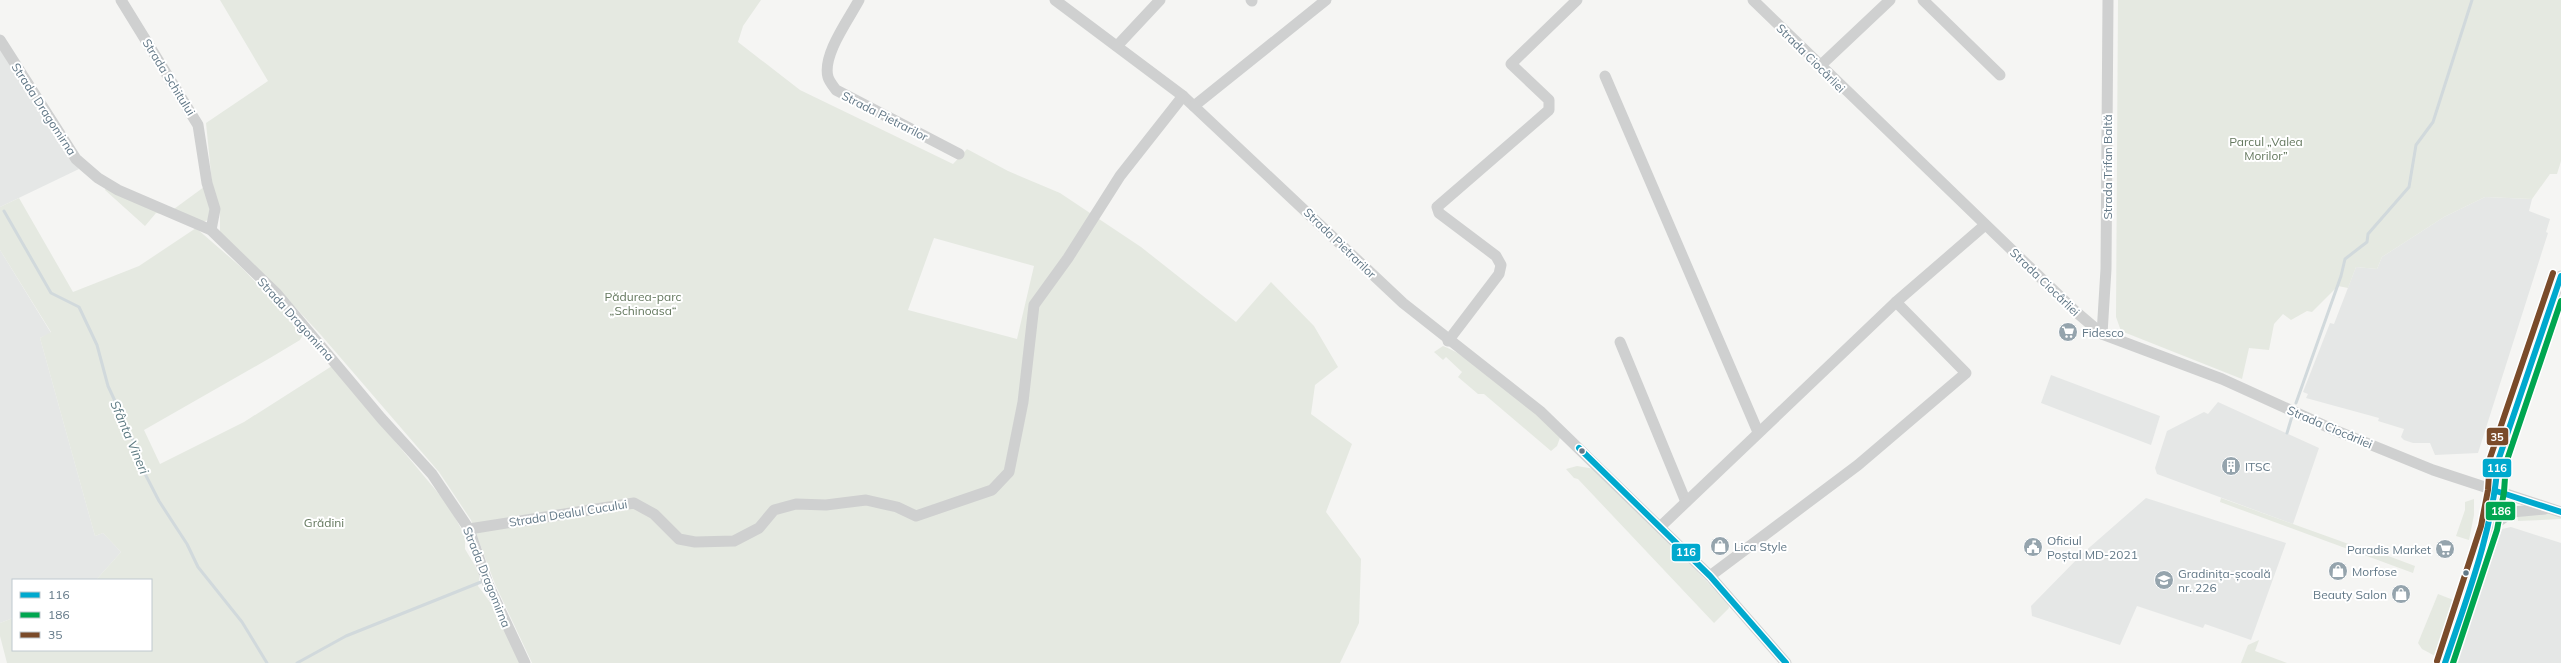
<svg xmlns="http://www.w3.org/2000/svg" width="2561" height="663" viewBox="0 0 2561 663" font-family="Mulish,sans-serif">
<rect width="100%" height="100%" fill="#f5f5f3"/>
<g fill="#e5e7e6">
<path d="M0,49l66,105 13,15 -79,38z"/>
<path d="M2485,197l47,2 -3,12 21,8 -4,13 2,1 -70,220 -43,2 -5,-12h-17l-9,-3 -3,-3 3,-8 -26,-8 1,-3 -73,-20 2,-4 -5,-2 27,-69 4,1 22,-57 21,2 5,-12 62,-40z"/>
<path d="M0,250l51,83 -11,5 55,198 8,-3 18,19 -25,28h-83v38l-13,5z"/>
<path d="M2051,375l109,41 -9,29 -110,-42z"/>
<path d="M2218,402l101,46 -26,76 -136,-50 -2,-6 12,-37 37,-19 4,2z"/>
<path d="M2146,498l140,45 -35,97 -46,-16 -2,4 -66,-22 -17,39 -88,-29 -1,-10 51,-52z"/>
<path d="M2511,527l50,16v120h-105l46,-134z"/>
</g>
<g fill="#e5e9e1" fill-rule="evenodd">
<path d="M220,0h541l-18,26 -5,16 62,48 153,74 14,-15 41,22 52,22 81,54 95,75 35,-40 43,44 24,41 -23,18 -4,29 41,30 -26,68 35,47 -2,64 -19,40h-808l-37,-79 -24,-64 -32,-48 -118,-137 -51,-55 -50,-48v-18l-8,-31 -6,-60 62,-42zM934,238l100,28 -17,73 -109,-29z"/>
<path d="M2118,0h443v161l-4,13h-7l-18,25 -47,-2 -41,20 -62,40 -5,12 -21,-2 -8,21 -10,-2 -26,26 -5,-1 -16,9 -8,-6 -9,10 -5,26 -20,-2 -7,31 -121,-48 -5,-14z"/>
<path d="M204,187l8,27 -3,6 -8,2 -27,-13z"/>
<path d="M106,188l65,27 -15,-2 -11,13 -40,-36z"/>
<path d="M19,198l54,94 66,-26 57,-38 46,40 62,65 -4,7 -30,18 -126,72 16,34 84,-42 88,-56 117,140 16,30v13l15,25 -2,12 12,16 31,61h-514l-7,-27v-13l13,-5v32h138v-70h-55l25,-28 -18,-19 -8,3 -55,-198 11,-6 -51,-82v-43z"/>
<path d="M1443,346c19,7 35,22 51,35 23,17 46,34 67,54l-4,11 -6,5 -67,-57h-6l-20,-17 4,-5 -16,-15 -3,3 -9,-8z"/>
<path d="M1577,466l18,3 11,10 122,124 1,5 -15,15 -136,-144 -4,-1 -8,-9z"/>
<path d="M2221,498l161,58 1,-2 32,12 -2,7 -193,-71z"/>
<path d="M2474,499v16l-5,25 -13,-4 9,-26v-8z"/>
<path d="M2523,513h30l8,3v3l-43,2 -1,-6z"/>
<path d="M2438,594l18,7 -19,56 -15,-8 -4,-6z"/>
<path d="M2259,640l-4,11 32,12h-46l7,-18z"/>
</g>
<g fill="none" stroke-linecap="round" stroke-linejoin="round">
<g stroke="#d1d9dc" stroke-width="3">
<path d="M4,211l47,82 28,14 18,38 11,41 31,67v9l20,39 28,43 11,23 44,55 25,41"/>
<path d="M2296,403l45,-127 4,-17 22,-17 1,-8 41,-47 7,-42 17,-23 39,-122"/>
<path d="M2287,433l6,-20"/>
<path d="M297,663l49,-27 135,-54"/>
</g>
<g stroke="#cfd0d0" stroke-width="11">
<path d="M121,0l77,125 9,58 8,26 -4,21"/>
<path d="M859,0c-10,19 -37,55 -31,77 1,4 5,9 8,13l123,64"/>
<path d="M1055,0l128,96 220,207 137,108 170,165 76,87"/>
<path d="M1251,0l1,1"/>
<path d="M1753,0l322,311 27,23 120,45 110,50 101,41 128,42"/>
<path d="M1923,0l77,75"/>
<path d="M0,40l76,119 22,19 20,12 93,40 66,64 104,124 51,56 37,55 19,55 37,79"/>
<path d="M1117,46l43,-46"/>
<path d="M1820,66l70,-66"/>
<path d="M1605,76l153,356"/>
<path d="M1194,106l132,-106"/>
<path d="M1896,302l89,-77"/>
<path d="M2102,334l4,-65 2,-269"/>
<path d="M1448,341l51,-67 2,-9 -5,-9 -57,-43 -2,-6 112,-97v-10l-38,-36 66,-64"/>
<path d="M1620,342l66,160"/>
<path d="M1660,527l236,-225 70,71 -108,92 -148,111"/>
<path d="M2489,528l23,-16 33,-3"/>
<path d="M469,529l165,-26 20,11 25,25 16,3 39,-1 25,-13 15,-18 22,-6 30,1 40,-5 31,7 19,9 76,-26 17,-18 14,-70 11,-97 34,-47 52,-82 63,-80"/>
<path d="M2445,663l44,-135 7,-37 2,-30 63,-185"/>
</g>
<g stroke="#fff" stroke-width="9">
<g id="bus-1">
<path d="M1579,448l131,128 76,87"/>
<path d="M2496,491l65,21"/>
<path d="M2445,663c22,-66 48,-132 53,-202l63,-185"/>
</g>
</g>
<g stroke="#fff" stroke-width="9">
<path id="bus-2" d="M2453,663l44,-133 7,-38 2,-29 55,-162"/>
</g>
<g stroke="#fff" stroke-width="9">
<path id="bus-3" d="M2437,661l44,-135 7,-36 2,-32 63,-185"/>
</g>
<use href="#bus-1" stroke="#00a9ce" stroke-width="6"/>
<use href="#bus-2" stroke="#00a651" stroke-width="6"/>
<use href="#bus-3" stroke="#7a4b2a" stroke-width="6"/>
</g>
<defs>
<g id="supermarket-disc" transform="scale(1)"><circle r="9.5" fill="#95a4ad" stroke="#fff"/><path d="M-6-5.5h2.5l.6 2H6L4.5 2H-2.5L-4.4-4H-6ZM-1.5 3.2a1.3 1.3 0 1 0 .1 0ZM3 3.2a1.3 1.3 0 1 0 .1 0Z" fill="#fff"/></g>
<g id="building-disc" transform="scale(1)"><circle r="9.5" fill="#95a4ad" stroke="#fff"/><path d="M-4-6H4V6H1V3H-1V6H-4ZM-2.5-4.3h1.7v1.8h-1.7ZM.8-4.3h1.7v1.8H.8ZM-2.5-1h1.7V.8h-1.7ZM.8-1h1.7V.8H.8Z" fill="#fff"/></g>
<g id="shop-disc" transform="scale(1)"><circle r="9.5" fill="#95a4ad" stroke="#fff"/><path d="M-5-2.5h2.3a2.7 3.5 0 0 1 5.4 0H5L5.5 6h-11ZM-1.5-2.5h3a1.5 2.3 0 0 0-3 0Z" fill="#fff"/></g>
<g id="civic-disc" transform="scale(1)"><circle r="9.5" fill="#95a4ad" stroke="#fff"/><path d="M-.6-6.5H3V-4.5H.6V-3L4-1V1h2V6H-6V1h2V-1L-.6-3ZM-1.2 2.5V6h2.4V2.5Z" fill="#fff"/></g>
<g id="school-disc" transform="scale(1)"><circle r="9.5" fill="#95a4ad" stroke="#fff"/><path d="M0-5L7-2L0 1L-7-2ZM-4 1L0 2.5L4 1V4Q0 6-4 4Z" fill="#fff"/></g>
</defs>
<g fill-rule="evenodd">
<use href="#supermarket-disc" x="2068" y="332"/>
<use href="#building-disc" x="2231" y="466"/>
<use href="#shop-disc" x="1720" y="546"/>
<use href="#civic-disc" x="2033" y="547"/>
<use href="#supermarket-disc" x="2445" y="549"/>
<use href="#shop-disc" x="2338" y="571"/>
<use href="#school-disc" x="2164" y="580"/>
<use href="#shop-disc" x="2401" y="594"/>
</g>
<g fill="#627887" stroke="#fff" stroke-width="1.5">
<circle cx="1582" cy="451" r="3.5"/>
<circle cx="2466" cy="573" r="3.5"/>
</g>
<g text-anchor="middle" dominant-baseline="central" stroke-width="4" stroke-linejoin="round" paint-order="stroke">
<g font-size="12" fill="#627887" stroke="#fff">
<text transform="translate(1811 58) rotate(45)">Strada Ciocârliei</text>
<text transform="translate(169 77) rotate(58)">Strada Schitului</text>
<text transform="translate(44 109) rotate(57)">Strada Dragomirna</text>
<text transform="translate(885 116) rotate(27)">Strada Pietrarilor</text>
<text transform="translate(2107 167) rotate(-90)">Strada Trifan Baltă</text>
<text transform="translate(1340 243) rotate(44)">Strada Pietrarilor</text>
<text transform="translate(2045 282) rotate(44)">Strada Ciocârliei</text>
<text transform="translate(296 319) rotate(48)">Strada Dragomirna</text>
<text transform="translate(2330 427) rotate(23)">Strada Ciocârliei</text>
<text transform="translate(568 513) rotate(-9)">Strada Dealul Cucului</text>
<text transform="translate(487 577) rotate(68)">Strada Dragomirna</text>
</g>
<g font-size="12" fill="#64785e" stroke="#fff">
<text x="2266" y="141">Parcul „Valea<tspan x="2266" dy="14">Morilor”</tspan></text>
<text x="643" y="296">Pădurea-parc<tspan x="643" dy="14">„Schinoasa“</tspan></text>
<text x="324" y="522">Grădini</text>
</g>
<g font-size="12" fill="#627887" stroke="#fff" text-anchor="start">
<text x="2082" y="332">Fidesco</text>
<text x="2245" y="466">ITSC</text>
<text x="2047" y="540">Oficiul<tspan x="2047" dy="14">Poștal MD-2021</tspan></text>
<text x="1734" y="546">Lica Style</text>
<text x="2431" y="549" text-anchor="end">Paradis Market</text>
<text x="2352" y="571">Morfose</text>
<text x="2178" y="573">Gradinița-școală<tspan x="2178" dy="14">nr. 226</tspan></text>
<text x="2387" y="594" text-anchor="end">Beauty Salon</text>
</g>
<g font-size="13" font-style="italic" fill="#5e7b83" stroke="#fff">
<text transform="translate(130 437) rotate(67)">Sfânta Vineri</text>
</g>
</g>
<g stroke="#fff" stroke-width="1.5">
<rect x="2486" y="427" width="23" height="19" rx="4" fill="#7a4b2a"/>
<rect x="2482" y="458" width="30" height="20" rx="4" fill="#00a9ce"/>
<rect x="2485" y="501" width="31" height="20" rx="4" fill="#00a651"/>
<rect x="1671" y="543" width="30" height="19" rx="4" fill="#00a9ce"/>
</g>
<g font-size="11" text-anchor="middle" font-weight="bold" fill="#fff">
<text x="2497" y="441">35</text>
<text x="2497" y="472">116</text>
<text x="2501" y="515">186</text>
<text x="1686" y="556">116</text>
</g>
<rect x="12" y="579" width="140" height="72" fill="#ffffff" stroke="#c0c9cf"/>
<rect x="20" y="592" width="20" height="6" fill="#00a9ce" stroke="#c0c9cf"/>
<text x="48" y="599" font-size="12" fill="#627887">116</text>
<rect x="20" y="612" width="20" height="6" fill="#00a651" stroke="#c0c9cf"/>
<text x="48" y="619" font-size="12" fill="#627887">186</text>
<rect x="20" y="632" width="20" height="6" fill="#7a4b2a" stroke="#c0c9cf"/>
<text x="48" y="639" font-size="12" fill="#627887">35</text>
</svg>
